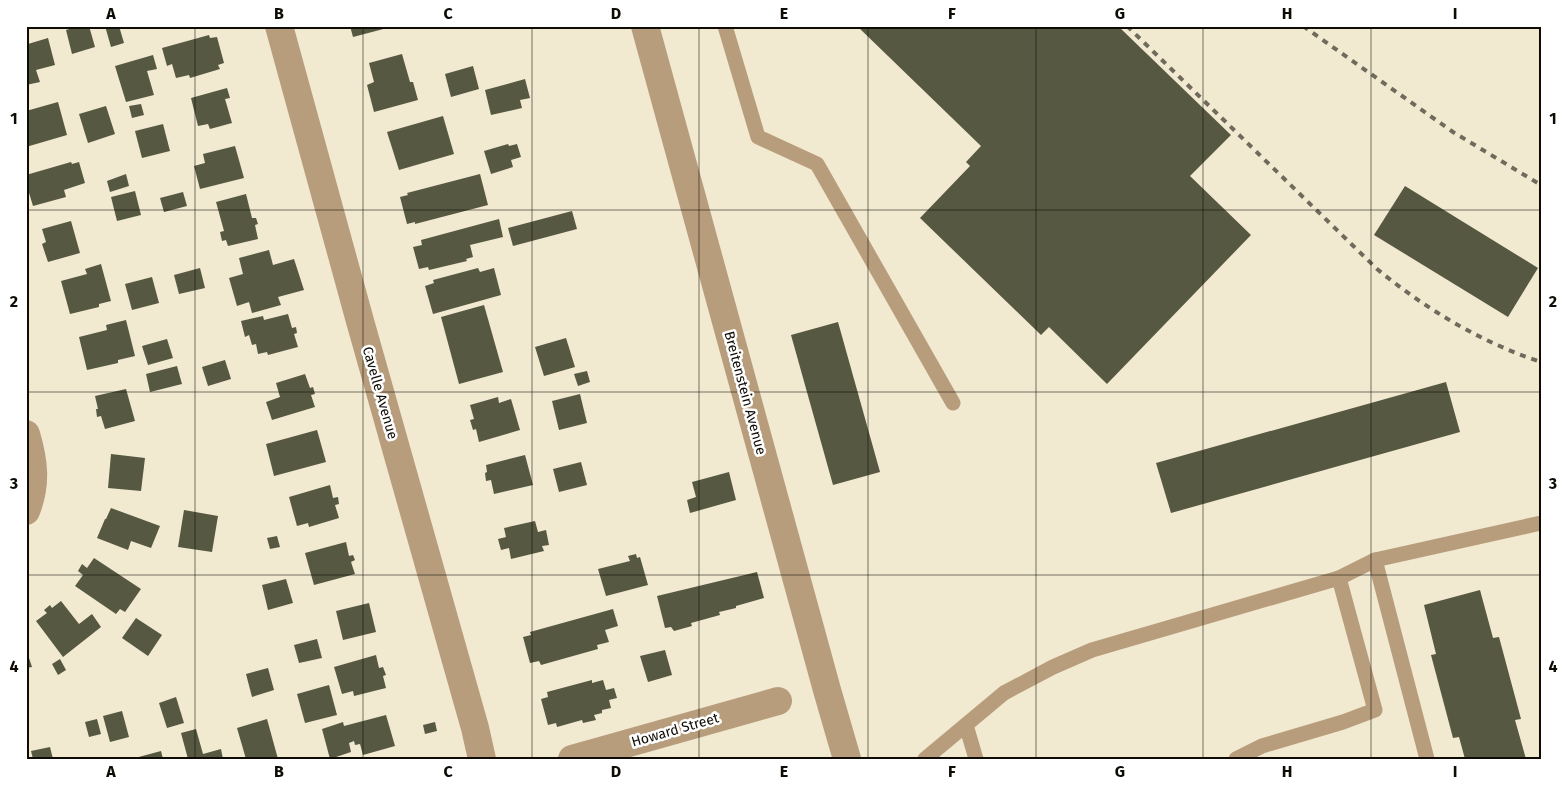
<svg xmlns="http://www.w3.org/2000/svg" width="1567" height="785" viewBox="0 0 1567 785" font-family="'Fira Sans',sans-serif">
<rect width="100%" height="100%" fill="#f1e9d0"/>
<g fill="#565842">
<path d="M79,26h10l6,21 -23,7 -6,-24z"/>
<path d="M105,26h14l5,17 -13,4z"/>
<path d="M350,26h40l1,1 -38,10z"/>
<path d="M857,26h261l113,109 -41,41 61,59 -144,149 -58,-57 -8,8 -121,-117 50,-52 -4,-4 15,-16z"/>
<path d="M209,35l1,3 7,-1 7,26 -6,2 2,4 -30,9 -1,-3 -13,3 -4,-14 -5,2 -5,-18z"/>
<path d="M48,38l7,27 -19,5 4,12 -14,3v-34l3,-1 -1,-6z"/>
<path d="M402,54l8,28h3l5,18 -44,12 -7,-27 7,-3 -5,-19z"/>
<path d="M153,55l4,14 -10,2 7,24 -28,7 -11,-36z"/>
<path d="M473,66l6,23 -28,8 -6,-23z"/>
<path d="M525,79l5,19 -10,2 2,8 -31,7 -6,-25z"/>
<path d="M227,88l3,10 -5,1 7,24 -22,6 -2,-5 -10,2 -7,-28z"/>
<path d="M58,102l9,33 -41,12v-36z"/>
<path d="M141,104l3,11 -12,3 -3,-12z"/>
<path d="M106,106l9,28 -27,9 -9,-29z"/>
<path d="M443,116l11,38 -55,16 -12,-38z"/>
<path d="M163,124l7,27 -28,7 -7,-27z"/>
<path d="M508,144l1,2 8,-2 4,13 -10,3 2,7 -22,7 -7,-23z"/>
<path d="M235,146l9,32 -44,11 -6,-23 11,-3 -2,-9z"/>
<path d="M71,162l1,2 7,-2 6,21 -21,7 2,7 -33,9 -7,-23v-8z"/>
<path d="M126,174l3,12 -19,6 -3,-11z"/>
<path d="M480,174l8,31 -73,19v-2l-8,2 -7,-27 8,-2 -1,-2z"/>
<path d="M1405,186l133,82 -30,49 -134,-82z"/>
<path d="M135,191l6,24 -24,6 -6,-24z"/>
<path d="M183,192l4,14 -23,6 -4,-14z"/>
<path d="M246,194l6,24h4l2,6 -3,1 3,14 -30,7 -2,-6 -4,1 -2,-9 4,-1 -8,-29z"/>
<path d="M572,211l5,18 -64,17 -5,-18z"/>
<path d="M499,219l4,18 -33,8 3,12 -7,2 1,2 -38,9 -1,-3 -9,2 -6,-22 9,-2 -1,-5z"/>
<path d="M71,221l9,32 -32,9 -6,-18 4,-2 -4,-13z"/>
<path d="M269,250l4,15 21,-6 10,31 -26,7 3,8 -29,8 -3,-11 -12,4 -8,-28 14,-4 -4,-16z"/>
<path d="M101,264l10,37 -12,3v3l-29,7 -9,-33 26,-7 -2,-5z"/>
<path d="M200,268l5,20 -26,6 -5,-19z"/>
<path d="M478,268l2,4 14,-4 7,27 -68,19 -8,-28 9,-3 -1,-3z"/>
<path d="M152,277l7,26 -27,7 -7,-26z"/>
<path d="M484,305l19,67 -44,12 -18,-67z"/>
<path d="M288,314l4,14 4,-1 1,6 -3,1 4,13 -30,8 -1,-3 -9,2 -2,-10 -4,1 -3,-10 -4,2 -4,-16 22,-5 1,4z"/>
<path d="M126,320l9,36 -17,4v3l-31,7 -8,-33 28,-7 -1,-5z"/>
<path d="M838,322l42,150 -47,13 -42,-150z"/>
<path d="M566,338l9,29 -31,9 -9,-29z"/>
<path d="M167,339l6,19 -25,7 -6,-19z"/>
<path d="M225,360l6,19 -23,7 -6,-19z"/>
<path d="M177,366l5,18 -32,8 -4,-18z"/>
<path d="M587,371l3,11 -12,4 -4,-12z"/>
<path d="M305,374l5,14 3,-1 2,7 -4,1 4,12 -43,13 -6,-18 14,-5 -4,-14z"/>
<path d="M1446,382l14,50 -289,81 -15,-50z"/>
<path d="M126,389l9,32 -30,8 -4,-13 -4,1 -1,-8h2l-3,-13z"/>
<path d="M580,394l7,29 -28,7 -7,-29z"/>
<path d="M498,397l1,6 12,-4 9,31 -41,12 -3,-13 -3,1 -3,-10 4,-1 -4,-14z"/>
<path d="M317,430l9,32 -52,14 -8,-32z"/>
<path d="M111,454l34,4 -4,33 -33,-3z"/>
<path d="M525,455l8,30 -39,9 -3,-14 -5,1 -1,-8 2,-1 -1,-7z"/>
<path d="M581,462l6,23 -28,7 -6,-23z"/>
<path d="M729,472l7,28 -46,13 -3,-13 9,-3 -4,-15z"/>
<path d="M330,485l3,13 5,-1 1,7 -4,1 4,13 -30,9 -1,-4 -11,3 -8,-29z"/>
<path d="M111,508l49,18 -9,22 -20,-7 -3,9 -31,-12 8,-19h1z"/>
<path d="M184,510l34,6 -6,36 -34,-5z"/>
<path d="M535,521l3,11 8,-2 3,15 -7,1 2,5 -33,8 -2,-11 -8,2 -3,-11 8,-2 -2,-9z"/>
<path d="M277,536l3,11 -10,2 -3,-11z"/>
<path d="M346,542l3,14 4,-1 2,5 -4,2 4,12 -41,11 -9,-32z"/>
<path d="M636,554l1,4 3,-1 8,28 -42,11 -8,-27 32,-8 -2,-5z"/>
<path d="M94,558l47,31 -16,23 -5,-3 -4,5 -41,-28 8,-11 -5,-4 4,-7 5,4z"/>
<path d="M757,572l7,26 -28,8v2l-17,4 1,3 -29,8 1,3 -18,5 -3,-4 -6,1 -8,-32z"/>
<path d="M286,579l7,24 -25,7 -6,-25z"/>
<path d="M1480,590l13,48 6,-1 22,82 -6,1 11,39h-61l-6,-22 -6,1 -22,-83 5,-1 -12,-49z"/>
<path d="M61,601l18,23 13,-10 9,13 -38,30 -27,-36 11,-8 -3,-3 6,-5 2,3z"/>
<path d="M369,603l7,29 -33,8 -7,-29z"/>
<path d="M613,609l5,17 -13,4 4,12 -12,3 1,4 -57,16 -2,-4 -9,2 -7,-26 8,-2 -1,-3z"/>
<path d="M136,618l26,17 -14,21 -26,-18z"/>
<path d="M317,639l5,19 -23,5 -5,-18z"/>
<path d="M26,649l6,18 -6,1z"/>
<path d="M665,650l7,25 -24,7 -8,-26z"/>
<path d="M376,655l3,13 4,-1 3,8 -3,1 3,12 -32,8 -1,-5 -11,3 -8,-27z"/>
<path d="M60,659l6,11 -8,5 -6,-11z"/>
<path d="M268,668l6,22 -22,7 -6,-23z"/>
<path d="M592,680v3l11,-3 3,10 8,-2 3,10 -8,2 2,8 -9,2v3l-8,2 2,5 -13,3 -1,-3 -25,7 -1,-4 -8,2 -7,-26 7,-2 -1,-5z"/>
<path d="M329,685l8,30 -32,8 -8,-29z"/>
<path d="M176,697l8,26 -17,5 -8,-25z"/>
<path d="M122,711l7,26 -19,5 -7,-26z"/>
<path d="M386,715l9,31 -32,9 -3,-11 -5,1 -1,-4 -5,2 2,9 -21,7 -8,-30 21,-7 1,4z"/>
<path d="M97,719l4,15 -12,3 -4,-15z"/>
<path d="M267,719l11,40h-32l-9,-31z"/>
<path d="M435,722l2,9 -12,3 -2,-9z"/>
<path d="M196,729l7,25 18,-5 2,10h-35l-7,-26z"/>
<path d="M50,747l3,12h-20l-2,-8z"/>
<path d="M161,751l2,8h-28v-1z"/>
</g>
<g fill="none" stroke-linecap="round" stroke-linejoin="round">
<g stroke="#b89d7d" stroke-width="15">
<path d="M725,26l33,111 59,27 136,239"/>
<path d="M1339,578l36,-18"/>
<path d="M966,725l10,34"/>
<path d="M925,759l79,-66 49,-26 39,-17 247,-72 36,132 -32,12 -81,24 -26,13"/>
<path d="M1427,759l-52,-199 166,-37"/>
</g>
<g stroke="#b89d7d" stroke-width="28">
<path d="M279,26l81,295 115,407 7,31"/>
<path d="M645,26l182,664 20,69"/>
<path d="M26,434c8,27 11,50 0,77"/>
<path d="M572,759l206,-58"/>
</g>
<g stroke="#6f6a5b" stroke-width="4" stroke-dasharray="6 6" stroke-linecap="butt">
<path d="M1127,26l250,243c49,40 103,73 164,93"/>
<path d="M1303,26l150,106 88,53"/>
</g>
</g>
<path fill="none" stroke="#0f0c05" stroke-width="1" stroke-opacity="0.55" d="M195,26v733M363,26v733M532,26v733M699,26v733M868,26v733M1036,26v733M1203,26v733M1371,26v733M26,210h1515M26,392h1515M26,575h1515"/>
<g text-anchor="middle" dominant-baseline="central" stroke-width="5" stroke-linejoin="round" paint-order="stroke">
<g font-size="14" fill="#0f0c05" stroke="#fff">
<text transform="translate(380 393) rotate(74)">Cavelle Avenue</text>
<text transform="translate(745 393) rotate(75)">Breitenstein Avenue</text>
<text transform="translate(675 730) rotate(-16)">Howard Street</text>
</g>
</g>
<rect width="1567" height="785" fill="none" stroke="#ffffff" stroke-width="55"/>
<rect x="28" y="28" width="1512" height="730" fill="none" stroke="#0f0c05" stroke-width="2"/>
<g font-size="16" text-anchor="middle" font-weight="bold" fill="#0f0c05">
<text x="111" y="19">A</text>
<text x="279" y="19">B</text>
<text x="448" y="19">C</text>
<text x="616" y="19">D</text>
<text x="784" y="19">E</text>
<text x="952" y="19">F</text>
<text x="1120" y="19">G</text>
<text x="1287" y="19">H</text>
<text x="1455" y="19">I</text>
<text x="14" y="124">1</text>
<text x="1553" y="124">1</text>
<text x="14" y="307">2</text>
<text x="1553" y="307">2</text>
<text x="14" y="489">3</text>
<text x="1553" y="489">3</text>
<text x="14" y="672">4</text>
<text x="1553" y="672">4</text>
<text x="111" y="777">A</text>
<text x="279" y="777">B</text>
<text x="448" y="777">C</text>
<text x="616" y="777">D</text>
<text x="784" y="777">E</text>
<text x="952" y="777">F</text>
<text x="1120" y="777">G</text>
<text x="1287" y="777">H</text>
<text x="1455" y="777">I</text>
</g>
</svg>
